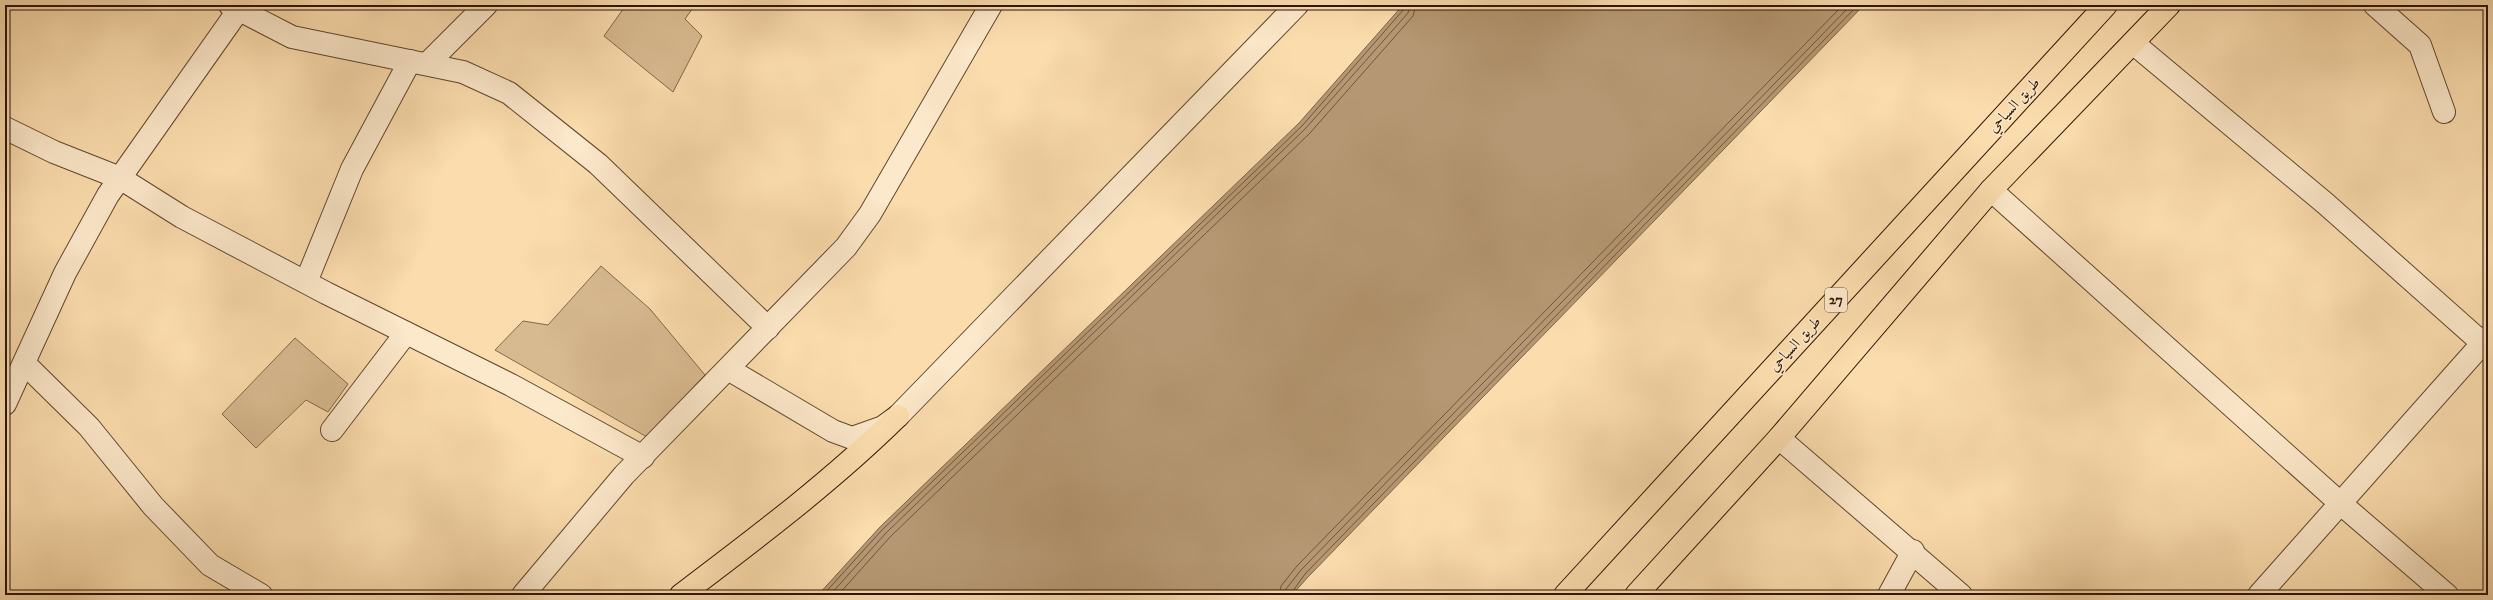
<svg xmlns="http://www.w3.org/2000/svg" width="2493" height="600" viewBox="0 0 2493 600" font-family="'IM FELL DW Pica',Amiri,serif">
<rect width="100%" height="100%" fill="#fbdcad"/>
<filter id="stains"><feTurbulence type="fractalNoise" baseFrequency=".005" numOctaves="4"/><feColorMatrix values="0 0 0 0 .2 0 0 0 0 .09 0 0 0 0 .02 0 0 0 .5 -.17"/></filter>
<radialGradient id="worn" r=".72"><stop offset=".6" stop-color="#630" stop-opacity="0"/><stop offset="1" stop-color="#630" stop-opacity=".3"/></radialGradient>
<g fill="#d8ba90" stroke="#826749">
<path d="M626,5h69l-10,14 17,17 -29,56 -69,-56z"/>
<path d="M601,266l49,43 55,66 -58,62 -152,-87 28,-29 25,4z"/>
<path d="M295,338l53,46 -20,28 -22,-12 -50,48 -34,-34z"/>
</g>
<path fill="#b59873" stroke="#7e6346" d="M1403,5h461l-556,572 -16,18h-474l62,-68 419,-404z"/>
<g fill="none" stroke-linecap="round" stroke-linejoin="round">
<g stroke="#70563a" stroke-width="1">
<path d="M823,595l59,-65 420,-404 102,-117 1,-4"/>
<path d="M830,595l56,-62 419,-404 103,-116 2,-8"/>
<path d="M838,595l52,-58 420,-404 103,-117 3,-11"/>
<path d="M1279,595l2,-9 16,-20 546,-561"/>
<path d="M1285,595l1,-6 15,-19 550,-565"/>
<path d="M1290,595l15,-21 553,-569"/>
</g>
<g stroke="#60462d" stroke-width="24">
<g id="minor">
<path d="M230,5l62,32 171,35 46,21 89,71 170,164"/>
<path d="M2375,5l45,40 24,67"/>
<path d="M2133,43l193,161 162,144"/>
<path d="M428,63l58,-58"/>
<path d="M5,128l49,24 66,26 62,39 144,76 185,92 132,72"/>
<path d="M1991,190l349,313 107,92"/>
<path d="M306,282l46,-113 58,-108"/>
<path d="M25,364l64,63 64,79 57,59 51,30"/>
<path d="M5,404l60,-131 43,-78 134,-190"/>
<path d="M332,430l74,-97"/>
<path d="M1779,438l182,157"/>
<path d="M1889,595l24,-44"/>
<path d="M2259,595l229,-258"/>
</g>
</g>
<g stroke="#60462d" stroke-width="24">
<g id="tertiary">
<path d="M728,369l105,62 19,7 31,-11 15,-11 399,-411"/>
<path d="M523,595l101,-120 222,-228 24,-33 121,-209"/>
</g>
</g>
<g stroke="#2c1402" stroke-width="24">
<g id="primary">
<path d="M681,595c74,-56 150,-113 217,-179"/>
<path d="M1565,595l541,-590"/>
<path d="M1636,595l143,-157 212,-248 178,-185"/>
</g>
</g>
<use href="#minor" stroke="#fce8ca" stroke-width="22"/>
<use href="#tertiary" stroke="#fce8ca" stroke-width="22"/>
<use href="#primary" stroke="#fbdcad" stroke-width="22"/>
</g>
<g text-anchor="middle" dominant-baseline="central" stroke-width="3" stroke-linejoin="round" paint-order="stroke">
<rect fill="#fce8ca" stroke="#6a543e" stroke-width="1" x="1825" y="288" width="22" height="24" rx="3"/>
<g font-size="14" font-weight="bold" fill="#2c1402">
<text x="1836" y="300">27</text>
</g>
<g font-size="15" fill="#2c1402" stroke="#fce8ca">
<text transform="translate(2014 105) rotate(-47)">طريق السياحي</text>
<text transform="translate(1795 344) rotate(-47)">طريق السياحي</text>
</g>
</g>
<rect width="2493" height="600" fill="none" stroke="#fbdcad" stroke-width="20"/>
<rect x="6" y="6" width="2481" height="588" fill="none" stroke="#2c1402" stroke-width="2"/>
<rect x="10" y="10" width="2473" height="580" fill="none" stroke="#2c1402"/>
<rect width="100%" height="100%" filter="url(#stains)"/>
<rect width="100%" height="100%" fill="url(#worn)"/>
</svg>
